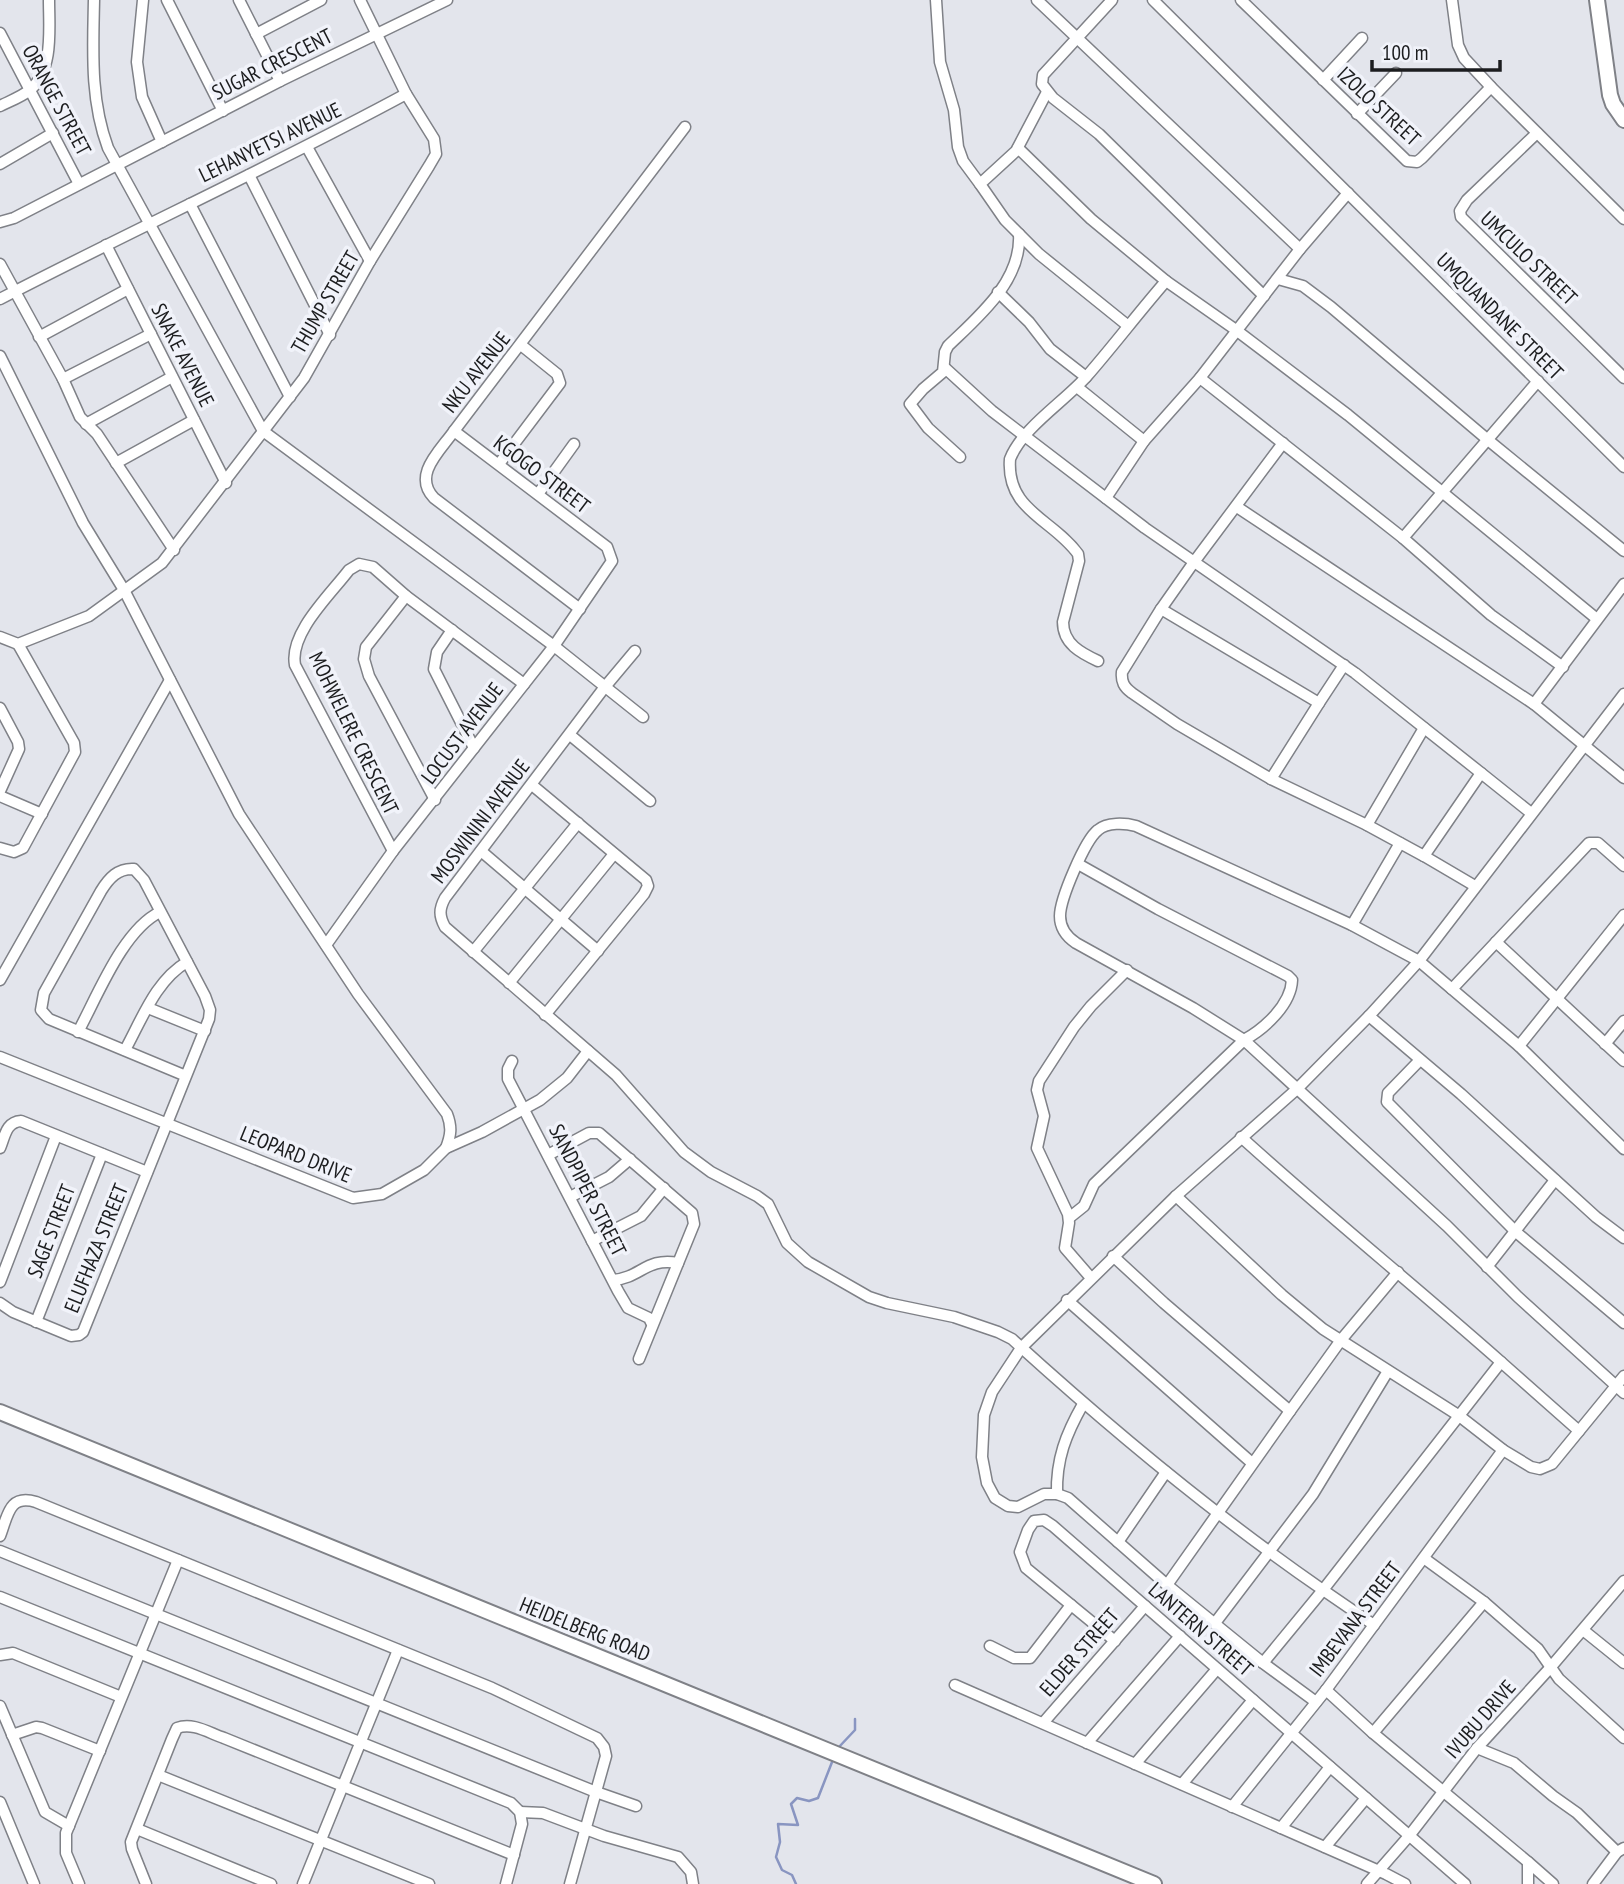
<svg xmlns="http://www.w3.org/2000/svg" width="1624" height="1884" viewBox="0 0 1624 1884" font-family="'PT Sans Narrow',sans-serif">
<rect width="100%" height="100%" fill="#e3e5ec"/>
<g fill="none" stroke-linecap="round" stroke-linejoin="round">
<g stroke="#8995c1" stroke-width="2.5">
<path d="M838,1748l17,-18v-11"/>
<path d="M796,1884l-4,-9 -10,-5 -6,-13 4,-15 -2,-18 20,1 -7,-21 6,-6 12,3 9,-3 16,-41"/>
</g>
<g stroke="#7f8187" stroke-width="13">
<g id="street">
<path d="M94,0c-1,50 -4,100 14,148l155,283 291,215 89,71"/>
<path d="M143,0l-6,62 5,35 20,45"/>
<path d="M167,0l56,111"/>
<path d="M239,0l41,81"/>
<path d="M936,0l4,62 14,48 4,37 5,14 17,23"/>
<path d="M1037,0l263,249"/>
<path d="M1112,0l-69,75 -1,9 11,14 46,36 165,162"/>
<path d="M1153,0l471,467"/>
<path d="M1241,0l166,161 10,1 5,-4 69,-71"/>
<path d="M1452,0l6,45 6,13 27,29 133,132"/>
<path d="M0,33l79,151"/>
<path d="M256,34l65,-34"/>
<path d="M1323,80l39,-42"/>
<path d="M1047,92l-31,59 -36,33 25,36 34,34 88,71"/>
<path d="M0,106c10,-5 21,-9 30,-16 24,-21 19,-61 19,-90"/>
<path d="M1357,114l39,-41"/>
<path d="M1537,133l-70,67 -7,11 1,6 163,161"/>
<path d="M307,147l63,114"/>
<path d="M1018,148l73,71 75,62"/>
<path d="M0,164l53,-31"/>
<path d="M249,175l81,160"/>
<path d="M190,204l100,193"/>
<path d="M0,222l14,-4 266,-137 167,-81"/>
<path d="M106,245l120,238"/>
<path d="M0,264l63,115 17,38 17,17 77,116"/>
<path d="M1278,279l25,7 28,21 157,133 136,111"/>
<path d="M998,292l31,30 21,27 36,28"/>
<path d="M0,299c135,-70 273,-133 406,-205"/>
<path d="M39,337l89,-48"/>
<path d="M0,356l83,167 41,67 115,224 119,180 89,120c5,13 4,21 -1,34"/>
<path d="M945,368l47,43 153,117 210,145 126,100"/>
<path d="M1200,378l203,160 135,-157"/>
<path d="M63,379l88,-45"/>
<path d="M1077,387l67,54"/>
<path d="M86,424l86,-47"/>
<path d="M960,457l-32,-29 -18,-24 13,-15 20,-17 2,-20 3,-6c30,-29 74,-65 71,-112"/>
<path d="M116,463l78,-43"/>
<path d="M499,464l61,-81 -3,-9 -36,-29"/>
<path d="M538,494l36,-50"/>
<path d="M1106,498l38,-57 56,-63 100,-129 48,-56"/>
<path d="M1237,507l297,197 90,74"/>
<path d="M1403,538l88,77 72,52"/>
<path d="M406,596l-40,51 -2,12 5,17 66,124"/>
<path d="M580,609l-146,-111c-22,-23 6,-47 20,-67l231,-304"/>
<path d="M1161,609l158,94 -48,76 96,46 57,31"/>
<path d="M452,630l-15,22 -3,17 40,79"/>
<path d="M0,637l18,7 71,-28 73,-53 142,-185 66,-117 59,-95 7,-12 -2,-15 -28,-45 -46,-94"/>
<path d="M635,651l-31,37 -159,210c-6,11 -6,18 0,29l171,148 68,77 27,20 46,24 11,8 19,39 21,19 61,35 18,6 67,14 44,15 14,7c99,90 201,175 311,251l-60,73"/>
<path d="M1098,661c-17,-8 -35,-17 -35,-39l16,-61 -1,-7c-25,-35 -72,-43 -68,-95 12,-31 54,-57 77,-83 27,-31 52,-64 79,-95l70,49 112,85 249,204"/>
<path d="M1319,703l25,-38"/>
<path d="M1534,704l90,-120"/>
<path d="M0,708l18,34 1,7 -19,42"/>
<path d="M570,735l80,66"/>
<path d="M1271,779l-94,-55 -45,-31c-8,-6 -11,-11 -10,-21l39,-63 33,-47 89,-119"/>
<path d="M532,785l114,95 2,6 -4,8 -99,121"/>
<path d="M0,796l42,18"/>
<path d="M1367,825l57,-97"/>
<path d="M0,848l14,4 9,-4 52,-96 -1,-9 -56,-99"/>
<path d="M393,851l-98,-186c-6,-32 35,-70 54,-95l10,-6 14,3 33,29 118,88"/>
<path d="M481,851l117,100"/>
<path d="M1078,864l80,45 130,67 4,4c-1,25 -28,49 -48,60l203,186 71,71 106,96"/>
<path d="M1475,886l-51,-30 57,-83 50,40"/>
<path d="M1352,925l48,-82"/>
<path d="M1496,942l128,119"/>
<path d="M326,945l67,-94 161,-205 58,-85 -5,-14 -153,-116"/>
<path d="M473,952l105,-129"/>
<path d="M0,980l170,-300"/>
<path d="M509,983l105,-129"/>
<path d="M1452,989l137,-146h9l26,23"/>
<path d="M148,1008l57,23"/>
<path d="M1369,1016l92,78 135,123 28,21"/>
<path d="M78,1032c20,-37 45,-102 82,-120"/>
<path d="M1605,1044l19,-23"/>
<path d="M1519,1046l105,-131"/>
<path d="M125,1050c17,-31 31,-70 62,-88"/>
<path d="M0,1057l353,141 29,-4 42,-24 22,-22 36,-16 58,-32 27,-22 21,-27"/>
<path d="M1420,1060l-32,33 -1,9 129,130 108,91"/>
<path d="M512,1061l-4,8v10l110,212 10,17 21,10 3,6"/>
<path d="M1241,1137c85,77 174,149 260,225"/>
<path d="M0,1148c5,-12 6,-26 21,-27l126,51"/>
<path d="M548,1155l41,-22h10l93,80 2,11 -55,135"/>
<path d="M1176,1196l106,99 41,34 135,86 45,35 28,17 9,2 12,-5 72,-88"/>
<path d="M570,1197l39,-20 21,-18"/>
<path d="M1069,1218l15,-12 10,-22 150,-144 -51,-32 -117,-65c-9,-6 -16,-15 -16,-27 0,-17 25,-76 38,-86 9,-8 27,-7 38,-4l216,99 67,36 100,85 105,103"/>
<path d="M592,1241l49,-25 23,-28"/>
<path d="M1113,1256l51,47 126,108 51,-71 57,-68"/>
<path d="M1487,1267l68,-87"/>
<path d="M1091,1278l-26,-30 4,-25 -1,-9 -31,-66 7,-32 -7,-26 2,-9 35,-54 17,-21 36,-36"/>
<path d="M613,1280c28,-2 33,-23 65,-17"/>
<path d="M0,1282l56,-146"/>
<path d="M1067,1300l185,163"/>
<path d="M0,1303l13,9 58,24 8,-1 4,-3 126,-313 1,-9 -5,-14 -61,-116 -10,-11c-16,-1 -25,9 -33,22l-57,102 -3,17 8,9 137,57"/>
<path d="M36,1322l66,-168"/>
<path d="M1057,1494c-1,-35 9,-60 26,-90"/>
<path d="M0,1536c8,-21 9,-42 36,-34l456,186 105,50 7,9 2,9 -36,128"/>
<path d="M1118,1542l48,-70"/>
<path d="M0,1551l596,241 40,14"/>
<path d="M1167,1585l123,-174"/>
<path d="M0,1597l511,206 9,9 2,12 -16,60"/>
<path d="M1484,1602l54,47 21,30 65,59"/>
<path d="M1215,1623l98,-129 75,-123"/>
<path d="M1374,1625l-51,-35 178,-228 78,69"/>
<path d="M1583,1630l41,33"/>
<path d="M1115,1641l-89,-73 -6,-16 8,-22 6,-9 10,-1 9,6 412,358"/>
<path d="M990,1646l24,12h16l41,-53"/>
<path d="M0,1655l13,-2 108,44"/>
<path d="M955,1685l431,189 19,10"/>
<path d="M1326,1690l47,43 155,129"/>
<path d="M1316,1702l-53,-39 -96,-78 -99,-87 -11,-4h-13l-26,13 -10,-1 -13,-8 -8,-15 -5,-26 2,-42 8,-23 29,-44 155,-152 121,-107 72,-73 50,-55 205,-267"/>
<path d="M0,1706l45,106 24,14"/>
<path d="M1043,1723l102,-117"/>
<path d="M1373,1733l111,-131 -59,-43"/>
<path d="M12,1735l24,-8 6,1 58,23"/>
<path d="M1087,1743l93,-107"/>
<path d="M1477,1748l37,15 39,33 24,17 40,39"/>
<path d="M1135,1764l82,-95"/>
<path d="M158,1775l271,109"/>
<path d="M1182,1784l71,-84"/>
<path d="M0,1802l34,82"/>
<path d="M1232,1807l94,-117 177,-240"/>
<path d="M520,1812l23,1 61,23 74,21 13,15 2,12"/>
<path d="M1281,1828l49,-61"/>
<path d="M137,1829l134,55"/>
<path d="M1325,1847l41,-49"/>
<path d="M79,1884l-13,-31v-20l112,-273"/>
<path d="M146,1884l-14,-35 -1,-7 41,-103 5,-11c16,-6 32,5 47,10l290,117"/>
<path d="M303,1884l95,-234"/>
<path d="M1367,1884l42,-48 68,-88 73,-80 74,-87"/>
<path d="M1528,1884v-22l25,22"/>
<path d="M1593,1884l24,-32 7,-4"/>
</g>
</g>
<g stroke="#7f8187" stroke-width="18">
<g id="secondary">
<path d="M1597,0l13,95 3,9 11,16"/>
<path d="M0,1412l1154,472"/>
</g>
</g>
<use href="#street" stroke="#fff" stroke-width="10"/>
<use href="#secondary" stroke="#fff" stroke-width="14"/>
</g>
<g text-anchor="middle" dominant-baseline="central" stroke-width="7" stroke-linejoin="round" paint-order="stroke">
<g font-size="21" fill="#1c1d1f" stroke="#f1f3fa">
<text transform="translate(272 64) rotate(-27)">SUGAR CRESCENT</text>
<text transform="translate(57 100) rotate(62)">ORANGE STREET</text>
<text transform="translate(1379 106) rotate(43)">IZOLO STREET</text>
<text transform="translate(270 142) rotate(-26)">LEHANYETSI AVENUE</text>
<text transform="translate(1529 258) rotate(44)">UMCULO STREET</text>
<text transform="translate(325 302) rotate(-60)">THUMP STREET</text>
<text transform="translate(1500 316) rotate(45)">UMQUANDANE STREET</text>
<text transform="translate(183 355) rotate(63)">SNAKE AVENUE</text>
<text transform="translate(476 372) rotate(-52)">NKU AVENUE</text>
<text transform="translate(542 474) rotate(37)">KGOGO STREET</text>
<text transform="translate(354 733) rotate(64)">MOHWELERE CRESCENT</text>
<text transform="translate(462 733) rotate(-53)">LOCUST AVENUE</text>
<text transform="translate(480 821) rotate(-53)">MOSWININI AVENUE</text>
<text transform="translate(296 1154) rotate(22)">LEOPARD DRIVE</text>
<text transform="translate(588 1190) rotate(63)">SANDPIPER STREET</text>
<text transform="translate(51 1231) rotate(-69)">SAGE STREET</text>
<text transform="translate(96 1248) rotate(-68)">ELUFHAZA STREET</text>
<text transform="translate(1355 1619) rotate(-53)">IMBEVANA STREET</text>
<text transform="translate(585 1629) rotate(22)">HEIDELBERG ROAD</text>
<text transform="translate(1201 1629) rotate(41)">LANTERN STREET</text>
<text transform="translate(1079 1652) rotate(-49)">ELDER STREET</text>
<text transform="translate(1480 1719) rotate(-49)">IVUBU DRIVE</text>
</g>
</g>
<path d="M1372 60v10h128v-10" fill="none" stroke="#1c1d1f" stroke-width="3.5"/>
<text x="1382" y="60" font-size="21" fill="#1c1d1f" stroke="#f1f3fa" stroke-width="5" paint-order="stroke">100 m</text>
</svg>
